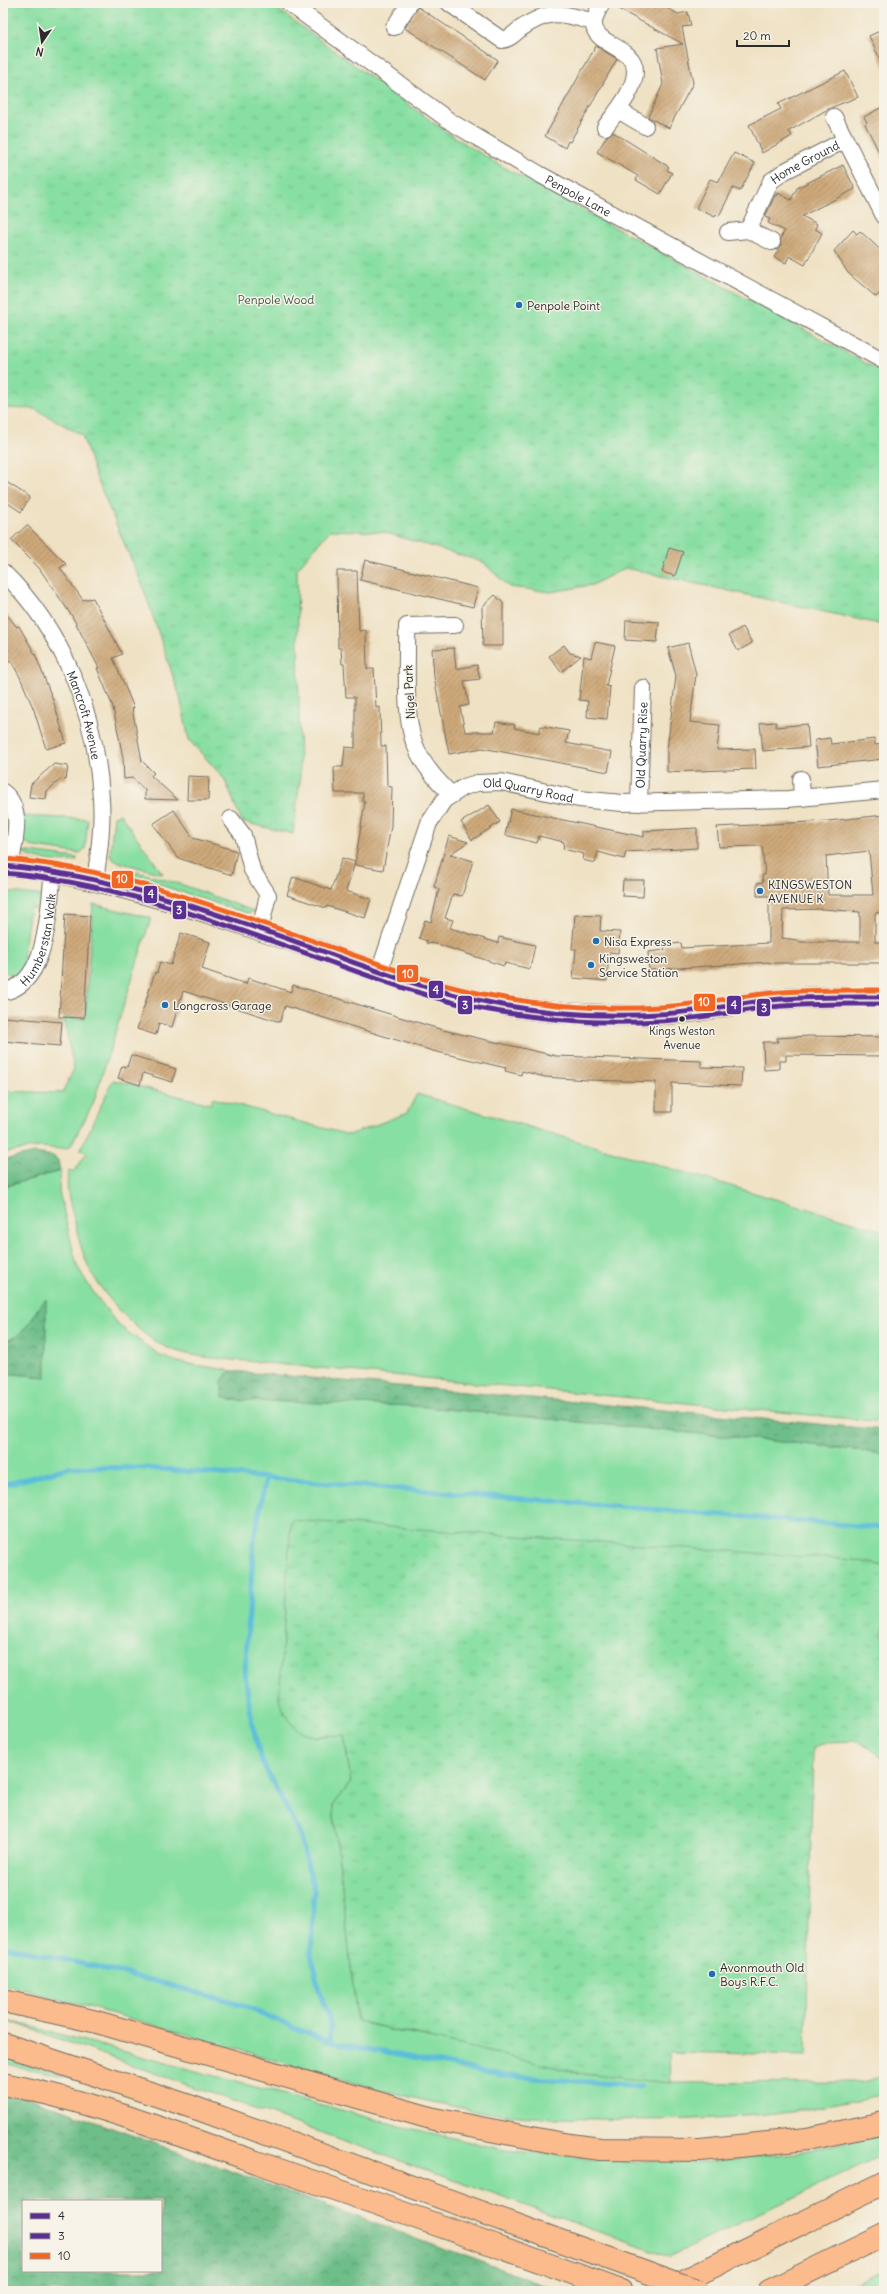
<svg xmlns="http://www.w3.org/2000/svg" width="887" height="2294" viewBox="0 0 887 2294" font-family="Delius,sans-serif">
<defs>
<pattern id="forest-crowns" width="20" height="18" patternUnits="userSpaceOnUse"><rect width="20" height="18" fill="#6ebe89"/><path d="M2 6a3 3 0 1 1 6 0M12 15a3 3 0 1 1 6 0" fill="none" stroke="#5b9b70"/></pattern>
<pattern id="park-tufts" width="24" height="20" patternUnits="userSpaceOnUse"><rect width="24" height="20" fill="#88dfa3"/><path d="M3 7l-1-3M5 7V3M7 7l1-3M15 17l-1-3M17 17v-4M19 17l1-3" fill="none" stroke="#76c08c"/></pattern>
<pattern id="building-hatch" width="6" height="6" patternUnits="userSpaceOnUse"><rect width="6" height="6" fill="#cea97a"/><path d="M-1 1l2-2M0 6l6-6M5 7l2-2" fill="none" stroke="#a78a64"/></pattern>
</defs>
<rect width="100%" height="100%" fill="#f7f3e8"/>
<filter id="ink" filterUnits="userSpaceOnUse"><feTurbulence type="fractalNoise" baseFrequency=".025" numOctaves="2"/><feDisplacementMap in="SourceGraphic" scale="8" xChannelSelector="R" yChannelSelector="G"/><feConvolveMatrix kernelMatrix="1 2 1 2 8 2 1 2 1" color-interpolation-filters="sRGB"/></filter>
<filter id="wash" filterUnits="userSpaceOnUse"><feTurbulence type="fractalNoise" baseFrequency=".012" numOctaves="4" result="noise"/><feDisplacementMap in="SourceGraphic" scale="16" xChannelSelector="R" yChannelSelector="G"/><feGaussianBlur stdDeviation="0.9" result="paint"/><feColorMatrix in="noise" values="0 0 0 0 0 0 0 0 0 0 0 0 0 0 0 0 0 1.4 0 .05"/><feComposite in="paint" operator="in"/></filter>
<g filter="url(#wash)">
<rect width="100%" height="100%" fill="#efe1c3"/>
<g fill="#88dfa3" stroke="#5a8567">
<path d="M3,798l7,14 1,33 -8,-1z"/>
<path d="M120,814l43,60 -48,-13 -5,-6 4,-39z"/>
<path d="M21,816l67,3 -3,30 -5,4h-4l-46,-7 -9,-8z"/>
<path d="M21,851l56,7v2c-10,4 -49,0 -56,-9z"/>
<path d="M137,872l46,13 73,27 -10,1 -107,-35 -5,-2z"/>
<path d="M3,891l41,5 -2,13 -12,-1 -7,49 11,2 -14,17h-8l-9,-6z"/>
<path d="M93,904l58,14 -58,186 -23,43 -8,2 -22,-2 -37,6v-62l59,2 12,-24 -10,-49v-2l21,1z"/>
<path d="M113,1080l98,24 1,-6 137,37 58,-22 10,-19 467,137v191l-681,-65c-15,-3 -29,-5 -43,-13 -25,-13 -63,-55 -73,-81 -6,-13 -9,-27 -12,-41 -4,-16 -11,-34 -6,-51h5l13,-18 -7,-3z"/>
<path d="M60,1171l-1,21 18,74 14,23 27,36 43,31 16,6 56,9 -7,3 5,26 185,6 417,41 51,7v112l-30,-6 -540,177 30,-3 7,48 -18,24 24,215 53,13 260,49 192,-1 22,-6v18c-97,23 -188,28 -287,25 -38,-1 -76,-1 -113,-7 -85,-14 -168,-40 -250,-64 -77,-23 -154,-43 -231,-64v-611l42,4 -7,-69c-9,16 -16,29 -35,34v-155z"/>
<path d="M3,2019l393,106 109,25 116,11 84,1 89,-9 90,-19v20l-215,103z"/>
<path d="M3,2057l91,26 -91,-20z"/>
<path d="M884,2270v21h-43z"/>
</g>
<g fill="url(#forest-crowns)" stroke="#4c745a" fill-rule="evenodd">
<path d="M35,1153l18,3 5,4 2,11 -57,16v-27z"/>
<path d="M46,1299v78l-43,-4v-31c23,-5 28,-26 43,-43z"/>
<path d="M233,1371l651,59v24l-51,-7 -417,-41 -185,-6 -8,-3c-2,-13 -3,-20 10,-26z"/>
<path d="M3,2094l26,4 453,164 69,26 1,3h-549zM23,2201h138v70h-138z"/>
</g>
<g fill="url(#park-tufts)" stroke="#5a8567">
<path d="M3,3h266l176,128 51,32 388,210v252l-259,-57 -33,17 -41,7 -42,-5 -26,-25 -100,-30 -53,-2 -33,39 3,212 -7,53 -51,-12 -18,-44 -35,-38 -9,-43 -37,-110 -47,-110 -14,-42 -47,-26 -32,-1z"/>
<path d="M291,1520l563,40 30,6v192l-26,-17 -32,1 -13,6 -7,307 -137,-3 1,31 -87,-9 -226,-53 -24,-215 18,-24 -7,-47c-9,0 -19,1 -28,1 -21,0 -32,-20 -37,-37z"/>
</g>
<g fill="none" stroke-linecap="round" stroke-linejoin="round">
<g stroke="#5bbed9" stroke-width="5">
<path d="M3,1485l68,-18 75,1 738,60"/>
<path d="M3,1946l121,27 109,29 97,40 1,-17 -12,-34 -8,-36 3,-64 -14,-57 -38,-72 -10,-38 -7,-51 9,-133 12,-63"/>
<path d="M330,2042l177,34 133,10"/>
</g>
</g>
<g id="blocks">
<g fill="url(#building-hatch)" fill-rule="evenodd">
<path d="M611,3h47l20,11 10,-2 3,14 -9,1 11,56 -24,45 -21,-11 15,-33 -6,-36 26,-4 -72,-39z"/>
<path d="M418,7l80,53 -13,20 -80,-52z"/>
<path d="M884,29v39l-15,-32z"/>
<path d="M596,46l21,13 -47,83 -2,-1 -3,7 -20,-12z"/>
<path d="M845,71l13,26 -28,11 -41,23 3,5 -30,17 -13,-28 32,-16 -3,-5z"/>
<path d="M884,106v56l-19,-38 2,-2 -3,-5z"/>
<path d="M613,132l56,35 -2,3 5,3 -12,21 -24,-14 2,-4 -41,-24 10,-16z"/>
<path d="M734,153l21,10 -15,28 -7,-3 -14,28 -3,-1 -1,2 -19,-9 14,-29 8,3z"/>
<path d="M843,165l12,24 -53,27 15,8 -2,5 7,4 -17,32 -16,-9 -3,7 -12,-6 7,-11 -1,-8 5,-7 -17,-8 2,-4 -5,-2 10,-22 2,1 1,-3 13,7 6,-12z"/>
<path d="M853,230l4,4 3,-3 24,22v35l-8,9 -28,-24 -14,-22z"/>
<path d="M3,480l27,17 -9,15 -18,-12z"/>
<path d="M27,525l39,39 -6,4 23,32 10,-2 29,56 -9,4 21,50h-2l10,53 12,12 -3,3 27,24 -33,-1v-9l-13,-12 -8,1 -1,-21 -10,-51 -16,-39h2l-27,-52 -33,-48 -28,-28z"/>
<path d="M669,548l14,4 -8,24 -13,-4z"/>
<path d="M365,560l113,28 -5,19 -113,-27z"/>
<path d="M337,571h20l2,60 7,-1 1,39h7l2,39 4,-1 1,39h5l1,40 5,1 -1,39 -8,44 -28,-5v-2l-9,28 25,8 -6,19 -38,-12 -1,2 -39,-13 6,-18 38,13 11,-32 13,4 10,-60h-2v-9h-28l-1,-26h9l2,-20 10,1v-51h-9l-2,-33h-2l-1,-16h-3z"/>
<path d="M495,595l8,8v43h-20l-1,-39z"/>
<path d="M3,610l14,17 2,-1 16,28 18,46 13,43 -20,6 -12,-39 -14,-33 -9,-16 -8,5z"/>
<path d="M626,620l33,2 -2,20 -32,-2z"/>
<path d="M743,627l9,16 -14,8 -9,-16z"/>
<path d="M595,642l20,4 -9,40 4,1 -3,32 -20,-2 1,-16 -9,-1 5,-44 7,2z"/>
<path d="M688,643l8,31 -6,48 30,3 -3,25 38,-1 1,20 -89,3v-22l9,-74 -8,-28z"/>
<path d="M564,645l6,8 11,3 -20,16 -12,-16z"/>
<path d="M454,648l2,21 21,-4 3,14 -16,2 5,24 -9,2 5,25h29l2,-10 19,3 -1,3 25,5 2,-7 28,5 -3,12 46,9 -4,20 -126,-24 -33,6 -15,-77 -2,-28z"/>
<path d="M776,722v5l31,-3 2,23 -46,4 -3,-28z"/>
<path d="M830,738l1,6 44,-5v6l9,-1v15l-66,7 -3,-26z"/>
<path d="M54,764l14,2 -2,14 -5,-1 -14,12 -1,8 -17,-2 2,-13z"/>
<path d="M188,776l21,1 -1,23h-21z"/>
<path d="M489,805l11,17 -28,18 -11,-18z"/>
<path d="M511,809l133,28v-6l53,-3v20l-71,4 -2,7 -26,-7 -3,11 -12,-3 1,-6 -21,-5 1,-7 -25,-6 -2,7 -32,-8z"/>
<path d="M174,810l19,28 44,13 -5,24 -54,-17 -25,-34z"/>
<path d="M884,815v97l-9,1v29h9v21h-115v-1l-120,8 -1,-18 17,-2 -1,-5 17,-2 1,5 87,-5v-47h-12v-13l6,-1 -1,-7h3l-3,-29 -43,1 -2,-20 111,-6zM869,851l4,44h-45l-2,-39zM823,909l37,3v30h-62v-2l-16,-2 1,-28z"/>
<path d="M449,836l19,6 -18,12 23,7 -11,35 -9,-2 -8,24 8,2 -3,8 48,15 1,-6 36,8 -5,24 -25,-6 -1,3 -67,-22 -11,-1 1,-2 -8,-3 6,-18 6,2 8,-33 -5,-2z"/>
<path d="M623,880h21l-1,17 -21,-1z"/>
<path d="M65,914l25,2 -6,102 -25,-1z"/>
<path d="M575,915l26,1 -1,15 20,1 -2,21 -9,-1 -2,29 -34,-3 3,-29h-4z"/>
<path d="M181,933l29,9 -8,27 44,15 2,-6 43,14 2,-7 150,45 113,26 145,5v6l41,1 -1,18 -69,-3v29h-16v-30l-69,-2 -42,-3 -23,-6 -1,4 -16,-4 1,-3 -73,-17 -148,-45 -5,16 -97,-31 -11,36 -13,-4 -3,12 -19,-6 18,-57 2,1 3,-11 11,3z"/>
<path d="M3,1017l59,5 -2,24 -57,-5z"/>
<path d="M809,1036l75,1v19l-98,-1v6h-7v8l-15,1 -1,-28h15l-1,-4z"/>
<path d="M131,1055l45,14 -4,13 -29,-9 -3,12 -22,-7 4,-12 5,1z"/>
</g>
</g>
</g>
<g filter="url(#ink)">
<use href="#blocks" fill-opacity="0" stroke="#706b60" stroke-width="1"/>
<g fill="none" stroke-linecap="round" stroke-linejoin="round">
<g stroke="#706b60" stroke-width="18">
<g id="minor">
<path id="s1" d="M289,3l162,119 88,52 345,187"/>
<path d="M449,3l53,37c8,-1 12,-6 18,-11 31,-21 40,-16 74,-7"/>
<path d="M602,3c-3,6 -8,13 -8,20 -2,22 41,23 41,48 0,20 -19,41 -30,56"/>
<path d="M394,27l16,-24"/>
<path d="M618,110l27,16"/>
<path d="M834,117l50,99"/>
<path id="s2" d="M748,230l23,-49 14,-10 60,-31"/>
<path d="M728,232l20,-2 24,12"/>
<path id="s3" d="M3,572c60,58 94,144 98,227 2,27 -2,54 -6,82"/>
<path d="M801,779l1,19"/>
<path d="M3,792c22,17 11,51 7,74"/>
<path d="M451,794c-15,-14 -29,-30 -36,-49 -12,-30 -7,-86 -8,-119l48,-1"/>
<path id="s4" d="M639,803l4,-115"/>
<path d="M231,819l12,16 9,35 16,25 -8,35"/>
<path id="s5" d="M379,972l50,-149 15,-23 20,-13 13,-4 24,-1 78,17 43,4 166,-4 96,-9"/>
<path id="s6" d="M3,992c46,-8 45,-83 50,-120"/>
</g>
</g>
<g stroke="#706b60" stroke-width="22">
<path id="tertiary" d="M3,866c41,2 81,12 120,22 66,17 130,40 195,62 59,21 116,43 178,54 61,11 122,14 185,9 30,-3 60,-10 90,-13 37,-4 75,-3 113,-3"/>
</g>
<g stroke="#706b60" stroke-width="24">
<g id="motorway">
<path d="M3,2001l90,20 341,98 129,25 37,5 100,1 107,-11 77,-16"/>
<path d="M3,2044l195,65 346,126"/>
<path d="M3,2084c88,16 172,50 256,79 121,42 242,83 362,128"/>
<path d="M663,2291l221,-108"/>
<path d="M769,2291l115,-56"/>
</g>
</g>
<use href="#minor" stroke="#fff" stroke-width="16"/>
<use href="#tertiary" stroke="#fff" stroke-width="20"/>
<use href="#motorway" stroke="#fbbb8c" stroke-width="22"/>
<g stroke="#706b60" stroke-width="24" stroke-linecap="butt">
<path id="motorway-bridge" d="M544,2235l155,56"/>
</g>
<use href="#motorway-bridge" stroke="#fbbb8c" stroke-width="22"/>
<g stroke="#f7f3e8" stroke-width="8">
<path id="bus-1" d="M3,866c107,8 218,49 319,85 50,18 100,37 151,48 61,14 123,19 185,15 38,-1 75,-10 113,-14 37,-4 75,-3 113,-3"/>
</g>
<g stroke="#f7f3e8" stroke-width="8">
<path id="bus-2" d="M3,873c107,8 218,50 319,86 50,18 100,37 151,48 61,12 123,18 185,14 38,-1 75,-10 113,-14 37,-4 75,-3 113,-3"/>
</g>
<g stroke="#f7f3e8" stroke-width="8">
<path id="bus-3" d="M4,859c109,8 216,49 318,85 52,18 103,38 156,49 59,12 120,18 180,14 38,-2 75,-10 113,-14 37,-4 75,-3 113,-3"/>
</g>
<use href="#bus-1" stroke="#5b2e91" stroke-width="5"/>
<use href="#bus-2" stroke="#5b2e91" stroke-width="5"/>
<use href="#bus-3" stroke="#f26522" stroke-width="5"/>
</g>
</g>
<g fill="#1f6fb2" stroke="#f7f3e8" stroke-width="1.5">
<circle cx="519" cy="305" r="4"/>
<circle cx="760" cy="891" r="4"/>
<circle cx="596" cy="941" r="4"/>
<circle cx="591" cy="965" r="4"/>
<circle cx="165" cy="1005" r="4"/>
<circle cx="712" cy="1974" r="4"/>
</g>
<circle fill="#2b2b2b" stroke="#f7f3e8" stroke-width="1.5" cx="682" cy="1019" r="3.5"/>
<g text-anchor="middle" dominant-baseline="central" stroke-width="3" stroke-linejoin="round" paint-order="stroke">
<g font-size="11" fill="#2b2b2b" stroke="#f7f3e8">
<text x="682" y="1031">Kings Weston<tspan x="682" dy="14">Avenue</tspan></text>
</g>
<g font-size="12" fill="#2b2b2b" stroke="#f7f3e8">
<text stroke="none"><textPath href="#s2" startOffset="93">Home Ground</textPath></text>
<text stroke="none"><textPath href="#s1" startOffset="348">Penpole Lane</textPath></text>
<text transform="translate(409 692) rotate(-93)">Nigel Park</text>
<text stroke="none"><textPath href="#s3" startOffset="167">Mancroft Avenue</textPath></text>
<text stroke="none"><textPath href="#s4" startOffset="58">Old Quarry Rise</textPath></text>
<text stroke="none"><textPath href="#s5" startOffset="274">Old Quarry Road</textPath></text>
<text stroke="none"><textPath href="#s6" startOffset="69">Humberstan Walk</textPath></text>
</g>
<g font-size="12" fill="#425849" stroke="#f7f3e8">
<text x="276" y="299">Penpole Wood</text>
</g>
<g font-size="12" fill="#2b2b2b" stroke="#f7f3e8" text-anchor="start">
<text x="527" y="305">Penpole Point</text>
<text x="768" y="884">KINGSWESTON<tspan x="768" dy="14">AVENUE K</tspan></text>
<text x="604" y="941">Nisa Express</text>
<text x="599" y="958">Kingsweston<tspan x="599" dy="14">Service Station</tspan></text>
<text x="173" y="1005">Longcross Garage</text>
<text x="720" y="1967">Avonmouth Old<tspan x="720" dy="14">Boys R.F.C.</tspan></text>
</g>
</g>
<g stroke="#f7f3e8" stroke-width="1.5">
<rect x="111" y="870" width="23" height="19" rx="4" fill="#f26522"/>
<rect x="143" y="885" width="15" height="19" rx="4" fill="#5b2e91"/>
<rect x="172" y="900" width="15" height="20" rx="4" fill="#5b2e91"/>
<rect x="396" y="964" width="23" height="19" rx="4" fill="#f26522"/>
<rect x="428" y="980" width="16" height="19" rx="4" fill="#5b2e91"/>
<rect x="693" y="993" width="23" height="19" rx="4" fill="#f26522"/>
<rect x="457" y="995" width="16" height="20" rx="4" fill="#5b2e91"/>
<rect x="726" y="995" width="16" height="20" rx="4" fill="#5b2e91"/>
<rect x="756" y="998" width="15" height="19" rx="4" fill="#5b2e91"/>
</g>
<g font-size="11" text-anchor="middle" font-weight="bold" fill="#fff">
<text x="122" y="883">10</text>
<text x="151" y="898">4</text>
<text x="179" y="914">3</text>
<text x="408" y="978">10</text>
<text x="436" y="994">4</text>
<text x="704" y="1006">10</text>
<text x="465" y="1009">3</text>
<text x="734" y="1009">4</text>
<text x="764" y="1012">3</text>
</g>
<rect width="887" height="2294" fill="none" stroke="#f7f3e8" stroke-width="16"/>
<rect x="22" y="2200" width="140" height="72" fill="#f7f3e8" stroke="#a5a39c"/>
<rect x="30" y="2213" width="20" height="6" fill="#5b2e91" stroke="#a5a39c"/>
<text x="58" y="2220" font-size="12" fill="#2b2b2b">4</text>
<rect x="30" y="2233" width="20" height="6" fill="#5b2e91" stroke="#a5a39c"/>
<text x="58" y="2240" font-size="12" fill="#2b2b2b">3</text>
<rect x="30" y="2253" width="20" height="6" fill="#f26522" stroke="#a5a39c"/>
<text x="58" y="2260" font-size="12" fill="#2b2b2b">10</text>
<g transform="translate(42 42) rotate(193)" stroke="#f7f3e8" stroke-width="3" paint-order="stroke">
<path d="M0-3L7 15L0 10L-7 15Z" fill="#2b2b2b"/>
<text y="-6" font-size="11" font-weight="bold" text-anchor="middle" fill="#2b2b2b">N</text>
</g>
<path d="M737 40v6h52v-6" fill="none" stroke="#2b2b2b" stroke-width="2"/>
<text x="743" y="40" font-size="12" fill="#2b2b2b" stroke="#f7f3e8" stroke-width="3" paint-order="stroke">20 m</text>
</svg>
